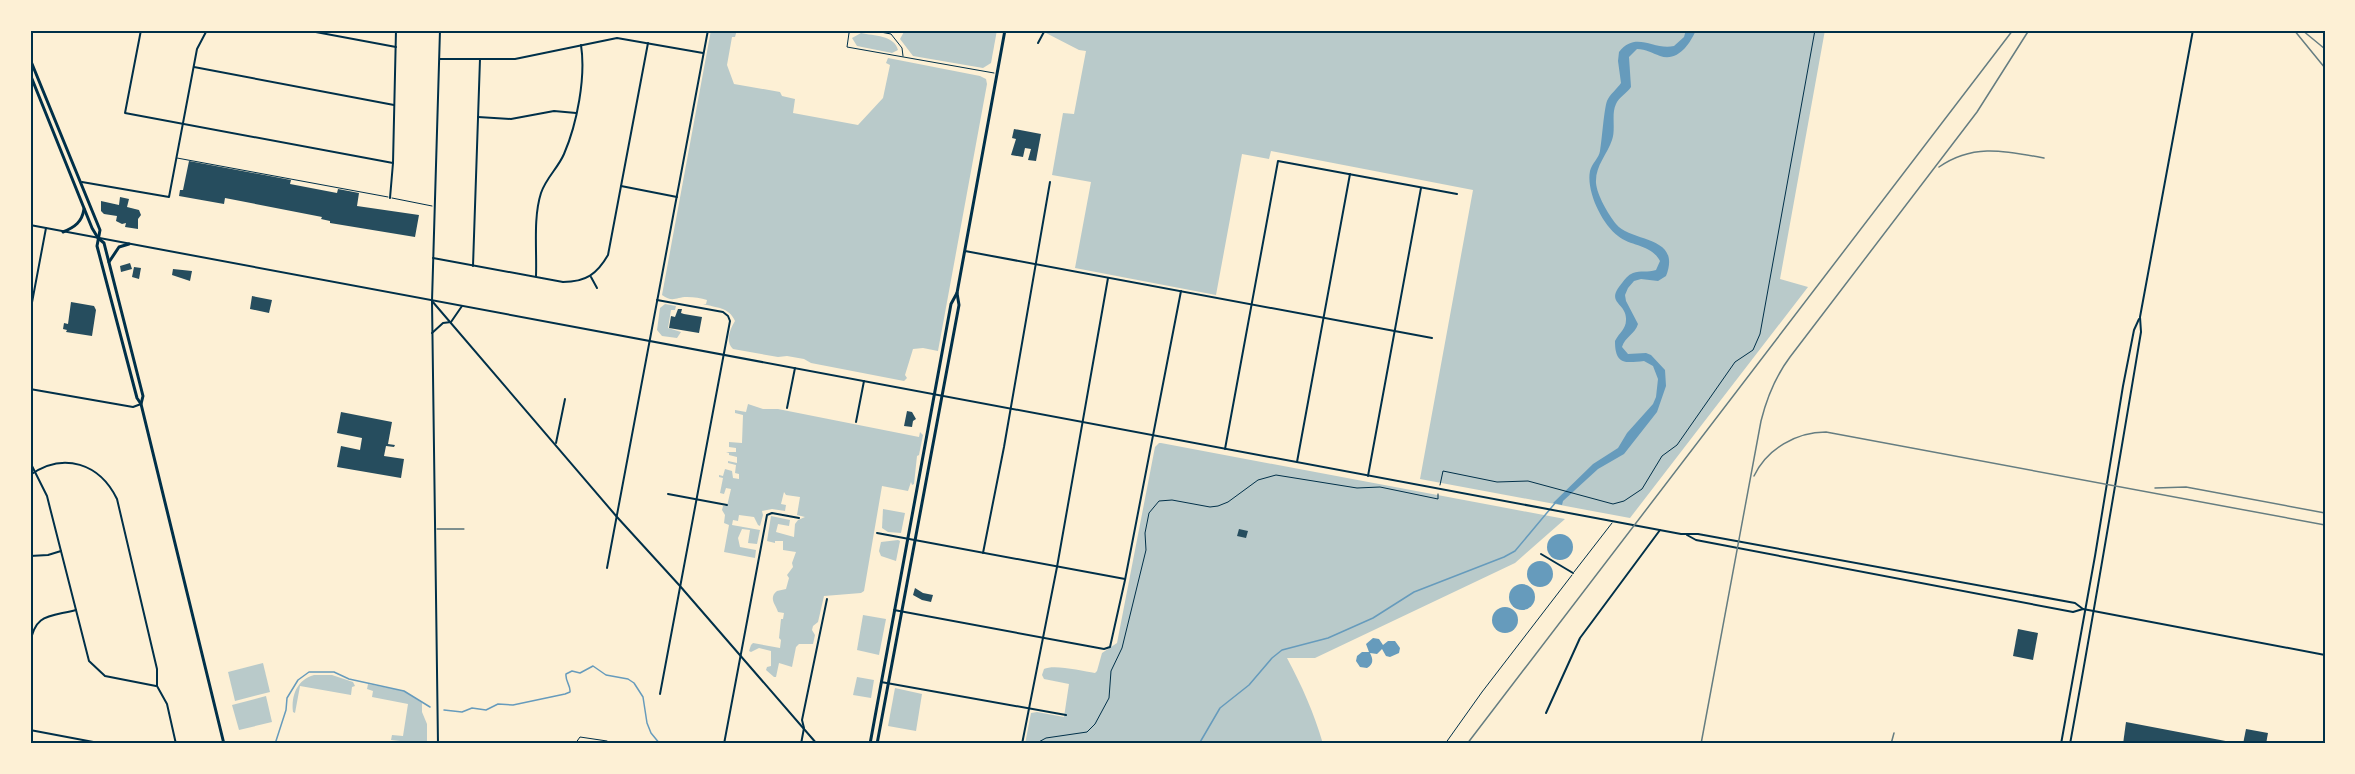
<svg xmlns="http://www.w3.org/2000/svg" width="2355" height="774" viewBox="0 0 2355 774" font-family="'Asap Condensed',sans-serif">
<rect width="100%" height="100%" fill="#fdf0d5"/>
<g fill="#b9caca">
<path d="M711,30h26l-2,7h-3l-5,28 7,19 46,8 2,4 13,3 -2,14 65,12 25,-27 7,-33 -4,-2 2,-5 92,18 6,3 1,5 -49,267 -15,-3 -10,1 -8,26 2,3 -3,3 -93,-18 -7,-4 -17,-3 -9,1 -45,-8c-8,-7 -3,-20 2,-28 -6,-14 -18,-13 -32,-17h3l1,-4c-6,-2 -13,-3 -20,-3 -11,0 -14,6 -25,-2z"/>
<path d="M905,30h92l-6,33 -8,5 -70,-12 -13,-17z"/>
<path d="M1047,30h778l-45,249 28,8 -178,231 -210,-39 53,-289 -202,-39 -2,8 -27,-5 -26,141 -141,-27 16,-86 -39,-7 11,-62 11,1 12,-63 -7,-1 -33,-17z"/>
<path d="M861,33c13,3 33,2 37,17l-6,3 -35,-7 -5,-8z"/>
<path d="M665,304l11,2 -1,4h-4l-3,18 13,4 -4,6 -15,-2 -5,-6 3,-22z"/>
<path d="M748,404l15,5h15l141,28 1,-5 3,3 -4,20 -2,1 -3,28 -2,1 -1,-3 -3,9 -26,-5 -18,105 -3,2 -37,3 -6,26 -5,4 -1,4 3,5 -2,9h-14l-3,3 -4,20 -13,-4 -3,14h-2l-8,-7 1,-3 4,-1v-15l-12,-3 -8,4 -2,-1 2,-6 2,-2 27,5 1,-8 -2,-2 2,-19h2l1,-6 -6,-1c-2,-7 -10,-14 -1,-21l9,-2 3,-11 -2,-3 6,-8 -1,-4 4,-11 -13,-2v-9h-8v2l-8,-2 4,-25 19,4 -1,6 -11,-2 -2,8 18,5 1,-13 3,-4 7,-3 -8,-2 3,-18 -14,-2 -2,-3 -3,12 5,1 -1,6 -13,-2 -10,2 1,4 -3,11 -2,-1 -4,-8 -15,-2 -1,6 -5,-1 -1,5 28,5 -3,14 -9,-1 2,-13 -8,-1 -4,9 2,9 16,3 -1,8 -31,-6 5,-27 -5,-2 1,-8 -3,-5 1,-4h4l4,-17 -5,-1 -2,6 -4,-1 3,-15 -4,-1v-2l4,1 2,-7 7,2 1,7 6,1v-5l-4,-1 1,-8 -8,-2v-2l9,2v-6l-8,-2v-2l-3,-1h10v-4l-7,-1v-5l13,1 1,-28 -8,-2v-3l11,2z"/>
<path d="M1159,443h2l404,76 -50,44 -200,95h-28c15,28 27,55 36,86h-298l6,-31 6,-1 27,5 5,-33 -25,-5 -2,-4 2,-6c10,-5 38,2 51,4l2,-2 5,-18 15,-10 38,-196z"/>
<path d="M883,509l22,4 -4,20 -13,-1 -6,-4z"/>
<path d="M898,540l2,1 -4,20 -15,-5 -2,-5 2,-9z"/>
<path d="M863,615l23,4 -7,36 -22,-5z"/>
<path d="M263,663l7,29 -35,9 -7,-29z"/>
<path d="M314,675h18l21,7 2,4 -3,1 -1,8 -51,-9 -5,27 -2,-1c-2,-17 4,-32 21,-37z"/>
<path d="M857,677l17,3 -3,18 -18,-3z"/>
<path d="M368,684l36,7 18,12v9l5,12v20l-36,-4 1,-5 11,1 5,-32 -36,-7 1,-6 -6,-2z"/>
<path d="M895,688l27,6 -6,37 -28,-5z"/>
<path d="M266,696l6,26 -33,8 -7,-25z"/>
</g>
<g fill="#669bbc">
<path d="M1686,30h10c-6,14 -18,32 -36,26 -8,-3 -14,-7 -23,-7l-8,8 2,30c-4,6 -12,10 -15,17 -5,10 0,25 -4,36 -5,15 -17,26 -16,43 1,12 12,31 20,41 16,19 66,11 50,52l-8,5 -17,-2 -7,2 -6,7 -3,7 1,6 12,23c-3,10 -13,13 -16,23l6,7 18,-1 5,2 14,15 1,16 -9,26 -33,42 -26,15 -35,32 -1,4 -9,-2 40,-39 25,-16 9,-15 26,-29 3,-7 2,-18 -5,-13 -9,-5c-19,2 -29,4 -29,-20 4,-8 11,-12 11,-21 1,-18 -22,-16 -4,-37 3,-4 6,-8 11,-10 7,-3 15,0 23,-3l4,-9c-9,-17 -28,-14 -42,-25 -16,-12 -32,-45 -28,-65 2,-8 9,-13 10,-20 2,-11 4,-42 7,-50 3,-7 10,-12 14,-18l-3,-22 1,-9c17,-22 35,-1 55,-6l10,-9z"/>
<circle cx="1560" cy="547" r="13"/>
<circle cx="1540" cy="574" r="13"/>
<circle cx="1522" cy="597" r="13"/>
<circle cx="1505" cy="620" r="13"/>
<path d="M1373,638l6,1 4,6 5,-4h7l5,7 -1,5 -9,4 -4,-1 -4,-7 -5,5 -7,-1c3,6 4,11 -3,15l-7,-1 -4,-6 1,-5 5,-4h7l-3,-8z"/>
</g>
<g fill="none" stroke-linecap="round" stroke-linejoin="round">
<g stroke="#669bbc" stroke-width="1.5">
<path d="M444,710l18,2 10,-4 14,2 12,-6 15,1 52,-11 5,-2c1,-6 -5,-11 -4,-18l6,-3 8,2 13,-7 13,9 22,4 6,4 9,14 4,26 4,10 9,11"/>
<path d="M275,744l11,-34 1,-12 11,-18 11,-8h25l15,7 55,12 26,16"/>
<path d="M1199,744l21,-36 29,-23 23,-27 10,-8 46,-12 45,-20 41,-26 90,-35 11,-6 41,-49"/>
</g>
</g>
<g fill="#264d5e">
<path d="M1014,129l27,5 -5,27 -8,-1 3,-11 -6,-1 -2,9 -12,-2 5,-16 -4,-1z"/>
<path d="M189,161l102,19 -1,4 47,9 1,-4 21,4 -2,13 62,9 -4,22 -85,-14v-2l-9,-2 1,-2 -97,-19 -1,6 -45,-8 1,-6h3z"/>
<path d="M120,197l9,2 -2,8 12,3 2,5 -3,4v10l-13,-2 1,-4 -4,1 -6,-3 1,-5 -13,-2 -3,-3v-10l18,4z"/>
<path d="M130,263l2,6 -11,3 -1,-6z"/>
<path d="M134,267l7,1 -2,11 -7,-2z"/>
<path d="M173,269l19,2 -2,10 -18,-6z"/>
<path d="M252,296l20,4 -3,13 -19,-4z"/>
<path d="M71,302l23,4 2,4 -4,26 -26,-4 1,-2 -4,-1 1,-6 4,1z"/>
<path d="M678,309h4l-1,4 3,1 18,3 -3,16 -30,-5 2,-12 4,1z"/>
<path d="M907,411l5,1 4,7 -3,2 -1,6 -8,-1z"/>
<path d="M341,412l51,10 -4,22 7,1 -1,2 -8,-1 -2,10 20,3 -3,19 -64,-11 4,-21 19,4 2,-12 -25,-5z"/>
<path d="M1239,529l9,2 -2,7 -9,-2z"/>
<path d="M915,588l8,5 10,2 -2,7 -9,-2 -9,-5z"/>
<path d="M2018,629l20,4 -5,27 -20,-4z"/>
<path d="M2126,722l110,21v1h-113z"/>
<path d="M2246,729l22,4 -2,11h-23z"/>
</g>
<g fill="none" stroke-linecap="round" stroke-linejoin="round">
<g stroke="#003049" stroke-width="1">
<path d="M1440,485l3,-14 54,11 31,-1 85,23 11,-3 18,-12 20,-33 15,-11 58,-83 18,-12 7,-16 55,-304"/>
<path d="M1035,744l11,-6 41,-6 8,-8 14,-26 2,-27 11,-23 24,-98 -1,-17 4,-20 10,-12 13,-1 38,7 8,-1 10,-4 30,-22 18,-5 81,13 23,-1 58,12v-5"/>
</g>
<g stroke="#003049" stroke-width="1">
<path d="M853,30l-4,3 -2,14 147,26"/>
<path d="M870,30l21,4 11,14 1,8"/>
<path d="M177,158l211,39"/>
<path d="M392,198l40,8"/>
<path d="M437,529h27"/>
<path d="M1574,572l38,-49"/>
<path d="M575,744l5,-7 27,4"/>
<path d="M1445,744l37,-52 90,-117"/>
</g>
<g stroke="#003049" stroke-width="2">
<path d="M141,30l-16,83 268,50"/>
<path d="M305,30l91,17"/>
<path d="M1038,43l7,-13"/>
<path d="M440,59h75l102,-21 86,15"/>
<path d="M194,67l200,38"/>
<path d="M478,117l33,2 43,-8 22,2"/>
<path d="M82,182l87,15 28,-148 10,-19"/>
<path d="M621,186l56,11"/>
<path d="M390,198l3,-35 3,-133"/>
<path d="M965,251l467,87"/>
<path d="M433,258l130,24c23,0 34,-8 45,-27l40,-212"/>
<path d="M473,266l7,-207"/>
<path d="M536,276c1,-26 -3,-58 5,-83 5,-15 17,-25 23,-39 13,-30 22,-77 17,-109"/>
<path d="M591,277l6,11"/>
<path d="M657,300l66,12 5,4 2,5 -70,373"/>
<path d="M432,301l185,216 63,69 137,158"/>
<path d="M30,313l16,-85"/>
<path d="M30,389l103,18 8,-3"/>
<path d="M787,408l8,-40"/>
<path d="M856,422l8,-41"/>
<path d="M556,443l9,-44"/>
<path d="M1225,449l53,-288 179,33"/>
<path d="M30,462l17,34 3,12 39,153 16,15 51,10"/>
<path d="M1297,462l53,-288"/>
<path d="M30,475c34,-24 70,-11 87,24l40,170v17l10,18 9,40"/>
<path d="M1368,476l53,-288"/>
<path d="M668,494l59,11"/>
<path d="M877,533l248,46"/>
<path d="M983,553l21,-106 46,-265"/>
<path d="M1541,554l32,19"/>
<path d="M30,556l18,-1 13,-4"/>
<path d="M607,568l101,-538"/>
<path d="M894,610l210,39 6,-2 15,-67 56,-289"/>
<path d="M30,644c5,-31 19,-27 46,-34"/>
<path d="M881,682l185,33"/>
<path d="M1546,713l34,-75 80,-108"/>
<path d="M30,730l74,14"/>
<path d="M724,744l43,-229 5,-2 27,5"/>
<path d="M801,744l3,-16 -2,-8 25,-121"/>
<path d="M1022,744l35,-177 51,-289"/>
</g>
<g stroke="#003049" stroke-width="2">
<path d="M30,225l1651,309h17l377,69 8,6"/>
<path d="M432,333l11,-10 8,-1 11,-16"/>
<path d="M1687,535l9,5 377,72 10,-3 242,46"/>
<path d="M438,744l-6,-443 8,-271"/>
<path d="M2061,744l34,-188 28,-170 11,-56 5,-11"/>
<path d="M2070,744c25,-137 48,-275 71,-412l-1,-15 53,-287"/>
</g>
<g stroke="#003049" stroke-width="3">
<path d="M30,59l70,171 -3,16 40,152 4,6 83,340"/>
<path d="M30,74l62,154 6,10 6,5 39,153 -2,8"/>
<path d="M63,232c12,-5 19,-10 21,-23"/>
<path d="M109,262l10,-15 10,-3"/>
</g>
<g stroke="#003049" stroke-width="3">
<path d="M870,744l81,-440 6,-11"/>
<path d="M877,744l82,-439 -2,-12 48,-263"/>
</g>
<g stroke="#657d81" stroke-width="1.5">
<path d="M2294,30l31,38"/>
<path d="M2302,30l23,19"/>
<path d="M2321,30l4,3"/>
<path d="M1939,167c34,-24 67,-16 105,-9"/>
<path d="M1754,476c13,-27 42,-44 72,-44l499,93"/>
<path d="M2155,488l31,-1 139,26"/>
<path d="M1467,744l546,-714"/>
<path d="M1701,744l60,-323c6,-24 14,-44 29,-64l187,-245 52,-82"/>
<path d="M1891,744l3,-11"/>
</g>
</g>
<rect width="2355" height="774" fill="none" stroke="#fdf0d5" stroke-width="63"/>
<rect x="32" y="32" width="2292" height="710" fill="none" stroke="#003049" stroke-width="2"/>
</svg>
